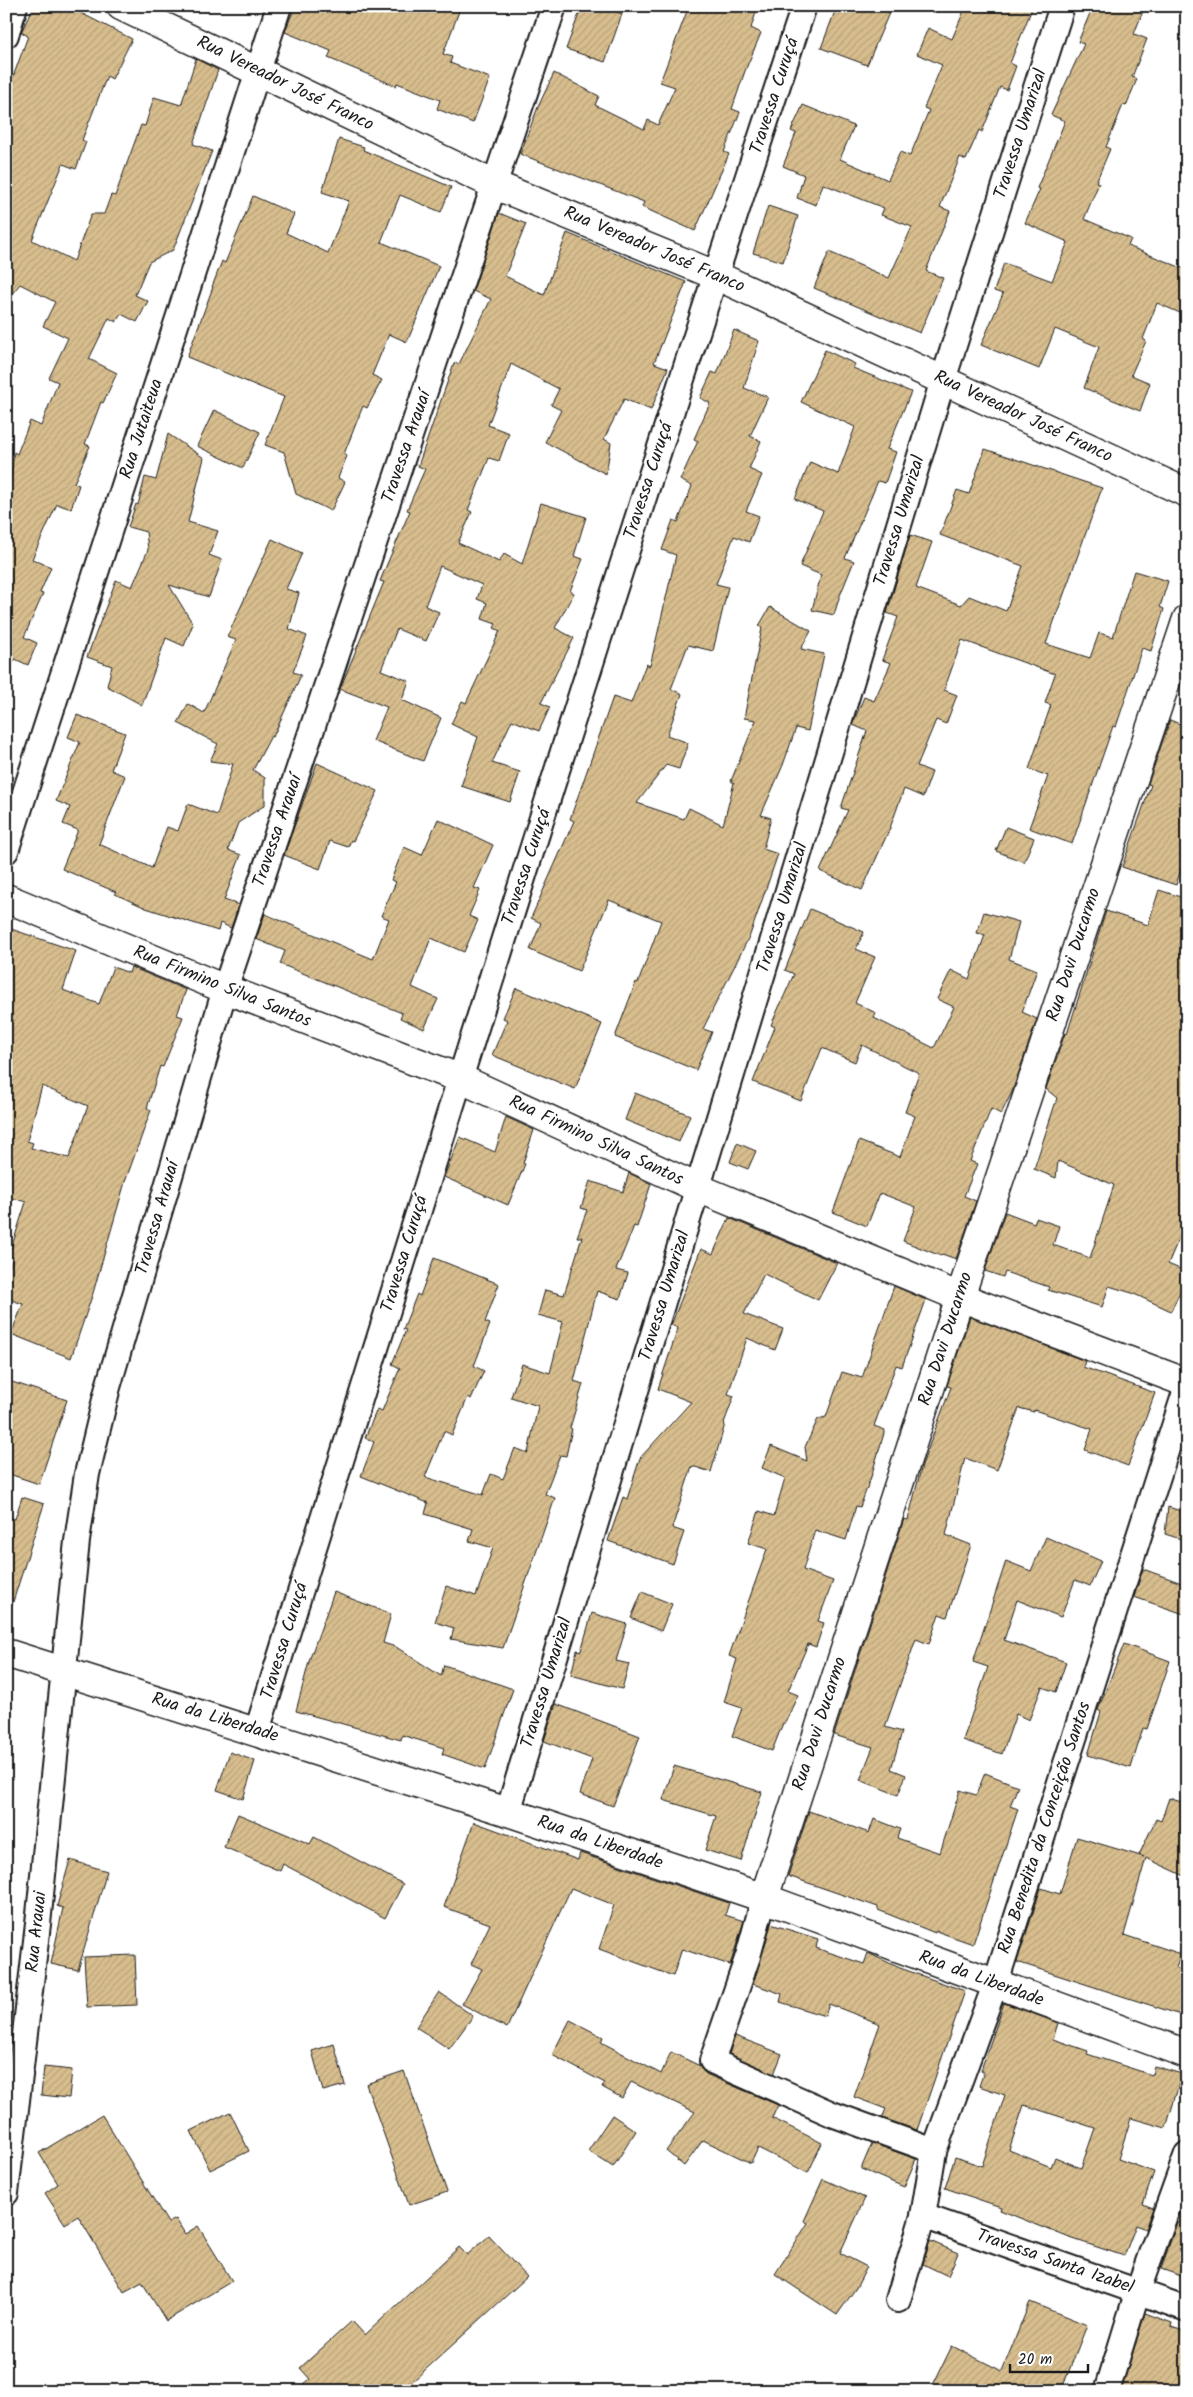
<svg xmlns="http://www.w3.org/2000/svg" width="1193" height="2397" viewBox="0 0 1193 2397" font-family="Kalam,sans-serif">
<defs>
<pattern id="building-hatch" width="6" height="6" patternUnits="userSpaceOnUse" patternTransform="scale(1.25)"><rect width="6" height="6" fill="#d8be8e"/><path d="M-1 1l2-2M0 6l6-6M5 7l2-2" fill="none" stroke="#b9a37a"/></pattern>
</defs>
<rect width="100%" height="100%" fill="#fff"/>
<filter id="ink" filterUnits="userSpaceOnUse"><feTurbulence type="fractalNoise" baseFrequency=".02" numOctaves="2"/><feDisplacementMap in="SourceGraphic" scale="10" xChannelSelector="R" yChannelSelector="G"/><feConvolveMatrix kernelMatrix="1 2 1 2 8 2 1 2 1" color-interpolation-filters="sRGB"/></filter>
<g filter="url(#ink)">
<g fill="url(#building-hatch)" stroke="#1c1c1c" fill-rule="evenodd">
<path d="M34,6h33l65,33 -20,40 -5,-3 -25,64 4,2 -10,27 -13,-5 -31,76 42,21 17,-47h13l7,-19 4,1 26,-71 4,1 9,-29 27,8 15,-46 22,11 -25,74 19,7 -39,99 -24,12 -14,33 13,6 -11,21 -16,-8 -5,8 -7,-4 -20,41 28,14 -14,30 -2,-1 -16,42 5,2 -16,37 5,2 -8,24 -14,-5 -25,55 19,8 -11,26 3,1 -19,43 13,6 -9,22 -13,-6 -9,19v-188l3,2 5,-40 3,2 13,-33 11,5 17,-44 -9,-4 19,-40 -25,-12 12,-24 -35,-18 -14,17v-205l22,-60 -7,-4z"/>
<path d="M295,6h166l-18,48 9,3 -2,6 40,15 -17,45 -36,-14 3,-9 -43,-17 -1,3 -68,-28 3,-7 -46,-19z"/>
<path d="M582,6h20l20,8 -17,48 -39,-13z"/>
<path d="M689,6h69l-7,22 10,5 -16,38 -13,38 8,3 -16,40 5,2 -34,77 -53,-24 2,-5 -124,-48 18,-47 16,-34 45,23 -4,9 49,24 4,-9 10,5 17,-38 -15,-5z"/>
<path d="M837,6h55l-25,59 -46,-17z"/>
<path d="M966,6h67l-23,57 6,3 -9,24 -7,-3 -18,45 -3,-2 -13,30 -6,-3 -20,50 10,4 -24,60 17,7 -23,55 -106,-45 15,-36 60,26 23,-51 -31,-12 3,-7 -61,-24 -7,21 -19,-7 7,-23 -21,-9 13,-33 -5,-2 12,-26 51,21 -14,33 48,21 12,-28 10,4 19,-46 -5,-2 18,-43 -25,-11 11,-26 24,11z"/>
<path d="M1093,6h52l-11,28 13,5 -15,38 5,2 -11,27 -3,-1 -17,42 4,2 -14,33 3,1 -15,36 47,20 -3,7 59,24v46l-30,-13 -14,36 3,2 -15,34 19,8 -10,28 -56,-23 15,-41 -44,-18 -16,40 -58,-24 22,-51 -9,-3 10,-28 48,18 16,-39 -43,-19 15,-34 -3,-1 28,-67 -14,-6 33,-71 -6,-2z"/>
<path d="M339,139l25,8 -1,3 88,37 -10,25 -41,-17 -19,47 58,24 -32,76 -18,-8 -17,41 10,5 -15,28 -4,-2 -19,48 3,2 -9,22 7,4 -14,29 -35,-17 -12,-42 -19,-7 19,-48 -97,-40 26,-70h-1l10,-26 3,2 28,-67 41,18 -8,19 42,20 21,-52 -27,-9z"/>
<path d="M768,206l30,10 -15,46 -30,-9z"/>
<path d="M499,213l27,11 -21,52 39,19 23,-62 119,49 -32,81 14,5 -17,42 -27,-11 -20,40 7,4 -5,31 -61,-32 16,-32 -10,-5 8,-16 -48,-25 -23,61 21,8 -10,28 -10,-3 -21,52 4,2 -14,31 41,19 5,-8 18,10 19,-61 45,14 -12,39 9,3 -13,32 4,2 -19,35 19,10 -33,65 9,4 -11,24 -27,-11 -20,43 28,9 -10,30 -49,-16 17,-49 -27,-13 11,-23 4,2 34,-72 -6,-3 2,-4 -14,-5 5,-16 -10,-4 5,-14 -42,-19 -15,40 14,6 -13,29 -29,-12 -16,41 28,11 -7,19 39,18 -18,43 -50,-20 14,-34 -47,-18 44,-107 -4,-1 10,-24 20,-46 -3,-1 18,-41 -7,-3 36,-103 5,1 32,-65 -18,-8z"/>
<path d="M734,330l25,11 -15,47 24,9 -18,39 11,5 -12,28 13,6 -16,36 13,5 -10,26 -15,-6 -18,48 12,3 -15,64 -25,-6 -17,44 11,5 -15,41 21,8 -9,26 -13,-4 -29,38 47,16 5,-11 34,17 11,-42 -3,-2 25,-61 -12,-2 18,-90 -3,-2 11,-19 41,24 -10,18 23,5 -16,77 -12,-3 -13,37 -22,50 10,3 -8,31 15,5 -28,81 -47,94 9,3 -16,38 -81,-33 21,-55 2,1 23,-62 -52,-21 -30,71 -49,-21 11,-27 -10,-5 43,-97 -4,-2 43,-122 18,6 15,-39 4,2 26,-111 -14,-5 11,-30 5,2 14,-36 -12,-6 18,-39 -4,-2 16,-36 -10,-5 12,-26 5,2z"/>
<path d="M825,350l30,14 -2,4 58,24 -24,57 9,3 -11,31 -7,-2 -33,77 9,3 -15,37 -5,17 -22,-5 9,-35 -21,-9 23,-55 -28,-12 15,-37 28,12 17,-47 -54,-25z"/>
<path d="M214,410l46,22 -17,36 -46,-22z"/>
<path d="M168,434l36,24 -16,64 30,9 -9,24 13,5 -13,37 -40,-12 24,39 -9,22 -18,-8 -24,67 -35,-19 5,-20 -25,-9 29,-77 16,7 16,-37 -2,-18 -18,-5 8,-23 2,1 7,-28 11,3z"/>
<path d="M985,449l117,39 -56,156 44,14 9,-25 14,4 21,-66 34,10 -8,26 4,2 -13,42 -9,-3 -26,79 -3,-1 -41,118 -43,-16 19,-52 -19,-7 22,-64 -6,-2 10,-29 -93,-34 -18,50 13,5 -11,29 -10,-4 -19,46 15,6 -9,25 -19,-8 -14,39 -28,62 -42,-19 28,-61 -7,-2 26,-77 -14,-6v-2l11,-26 10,4 17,-38 -9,-3 16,-43 -11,-4 23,-78 22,7 -16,46 45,17 8,-9 37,15 17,-45 -83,-31 17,-45 12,4z"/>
<path d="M272,539l30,14 -16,36 13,4 -10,36 18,7 -14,36 8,3 -28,62 -2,-1 -18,34 12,8v27l-27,18 -10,27 13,5 -17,45 15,5 -8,23 -11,-5 -2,8 -72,-23 -31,-14 1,-2 -54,-23 16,-39 -15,-6 7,-17 -14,-6 24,-59 -12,-5 9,-22 48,18 -14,37 14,6 -26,68 53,24 15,-41 11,4 10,-27 29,11 16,-51 -23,-3 8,-17 -40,-21 10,-19 16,9 32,-73 -9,-3z"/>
<path d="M1170,720l17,7v66l-7,17 7,2v39l-11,34 -54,-18 29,-82 -3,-1z"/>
<path d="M317,763l61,28 -25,50 -2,-1 -3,7 -18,-6 -10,28 -36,-14z"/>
<path d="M438,819l55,26 -19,43 6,2 -11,26 9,4 -14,32 -33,-14 -19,49 26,12 -14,30 -24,-11 2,-5 -122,-49 5,-13 -29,-12 9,-25 108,45 16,-40 -8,-3 15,-34 -5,-2 13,-33 18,8z"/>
<path d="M1006,827l28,11 -10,24 -28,-11z"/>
<path d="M1159,890l28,9v320l-19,45 19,8v5l-16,34 -39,-18 -23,-7 -7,21 -54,-17 1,-3 -44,-15 -2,5 -18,-6 20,-59 29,11 2,-5 23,8 -6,19 37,13 24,-73 -56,-24 -2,17 -22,-9 23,-71 -11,-9 19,-56 2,1 39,-123 42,14z"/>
<path d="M810,909l54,23 -8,17 19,8 -20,46 21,10 -2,5 60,30 20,-41 -17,-8 14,-29 18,9 16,-44 -8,-2 7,-21 35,10 -10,37 28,11 -15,42 15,7 -25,73 -11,22 -10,-5 -21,52 7,3 -13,32 12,5 -20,58 -14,-5 -1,2 -38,-15 13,-34 -36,-14 -13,33 -34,-14 26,-71 41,16 15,-41 -10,-4 14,-39 -57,-28 -7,17 -33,-14 -21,53 -48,-19 22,-55 -4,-2 23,-51 -9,-4z"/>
<path d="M11,929l65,22 -13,39 36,14 14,-37 16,6 2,-6 55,23 -9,25 6,2 -20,50 -3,-1 -13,42 4,2 -26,72 -32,111 -22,65 -60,-24 12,-30 -17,-6v-21l7,-20 -4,-2 17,-53 -20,-6v-253zM42,1086l46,20 -19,52 -38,-10 2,-5 -6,-2z"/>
<path d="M516,988l86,36 -27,65 -83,-34 15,-35 -4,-2z"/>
<path d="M635,1093l55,22 -11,27 -54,-22z"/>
<path d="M506,1117l28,13 -11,33 2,1 -17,41 -64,-28 16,-40 35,15z"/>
<path d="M737,1143l19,8 -8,18 -18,-7z"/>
<path d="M629,1173l22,11 -14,43 -3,-1 -18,44 12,3 -8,26 -23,-8 -23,90 9,3 -13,44 2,1 -6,27 -6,-1 -15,39 10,4 -52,150 -52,-9 3,-11 -19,-6 11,-36 30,10 17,-48 -24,-7 4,-12 -48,-15 3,-11 -67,-27 13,-34 -9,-4 12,-29 5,2 18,-43 -8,-4 14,-34 -3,-1 14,-35 3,2 14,-38 65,26 -14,38 5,2 -16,42 10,5 -13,28 -3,-2 -16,38 -8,-4 -19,46 58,18 8,-21 12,5 12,-31 13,5 10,-47 -27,-9 11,-33 28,9 13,-51 -25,-7 7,-25 19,5 18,-58h-5l10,-27 -6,-2 9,-27 33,11z"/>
<path d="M729,1218l108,45 -19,37 -54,-26 -20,40 39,15 -8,21 -28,-12 -19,56 6,2 -10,27 1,1 -14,48 -19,-6 -20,62 12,4 -11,32 -65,-23 15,-44 4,2 13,-41 51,-56 -33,-13 20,-61 -7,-3 30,-76 12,5z"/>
<path d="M894,1286l32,14 -24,67 -6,-2 -22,61 11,4 -14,47 -11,30 -4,-1 -10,34 -31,-10 -12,40 30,11 -15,40 6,2 -8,24 -8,-3 -20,47 10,4 -13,28h-2l-11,28 -40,-15 10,-28 -18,-6 13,-43 -8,-3 38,-107 -19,-6 11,-32 15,5 11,-38 -23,-10 9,-22 36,15 -2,-14 13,-28 8,-2 16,-45 20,6z"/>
<path d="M970,1317l115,44 -2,6 72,26 -27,73 -43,-16 7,-21 -58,-19v2l-15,-4 -22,62 -32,-12 -19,77 25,10 -24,72 -8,-3 -10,30 -13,-5 -31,88 17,5 -11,37 15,6 -8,20 -38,-15 13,-33 -39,-12 70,-216 4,1 14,-55 29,-78 -4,-1z"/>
<path d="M6,1380l61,20 -28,84 -33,-11z"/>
<path d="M22,1497l22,7 -33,104h-5v-92l9,3z"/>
<path d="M1168,1507l19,6v28l-22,-7z"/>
<path d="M1046,1537l55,24 -11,25 -15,-6 -14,37 -44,-17 -13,40 62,22 -10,30 -14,-5 -13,33 -13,-6 -14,40 -39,-14 25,-73 -15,-5 33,-101 25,10z"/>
<path d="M1143,1569l44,16v30l-53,-18z"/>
<path d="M334,1592l57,22 -8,29 13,4 45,29 3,-11 69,24 -28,80 -43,-15 2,-6 -42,-13 -1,5 -105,-29 14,-53z"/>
<path d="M642,1592l30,12 -11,27 -30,-13z"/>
<path d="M592,1613l35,11 -11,37 13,3 -7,25 -51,-14 6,-25 4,1z"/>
<path d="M1124,1644l46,17 -23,68 -4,-1 -12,40 -43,-13 13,-43 -3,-2z"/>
<path d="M556,1704l84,32 -27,70 -33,-12 12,-35 -48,-18z"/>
<path d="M230,1752l25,9 -12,38 -26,-9z"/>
<path d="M674,1766l88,26 -21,69 -36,-11 11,-34 -53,-16z"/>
<path d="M985,1773l33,13 -8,20 8,3 -45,135 -37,-13 -1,2 -57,-23v-3l-90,-31 21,-65 60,22 5,-14 26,10 -3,9 43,15 20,-63 16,5z"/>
<path d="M1169,1798l18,6v73l-41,-19 -22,77 57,19 -5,14 11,4v45l-170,-55 24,-74 19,6 17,-57 67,20 -5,-2 17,-36 5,2z"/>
<path d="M238,1814l72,30 4,-7 89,47 -18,34 -102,-54 -3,7 -56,-24z"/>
<path d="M474,1822l104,38 2,-7 149,50 -4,12 19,6 -14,44 -48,-16 -9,27 -74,-27 15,-44 -43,-17 -64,140 -45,-24 20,-35 -11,-5 19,-40 -46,-17z"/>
<path d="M70,1860l37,11 -29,99 -27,-6 12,-56 -6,-2z"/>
<path d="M771,1924l47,15 -2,9 48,16 4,-11 32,15 65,23 -48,139 -35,-12 4,-9 -32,-12 26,-73 -51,-20 -4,12 -45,-14 2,-8 -29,-10z"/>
<path d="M135,1955l2,50 -50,2 -3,-50z"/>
<path d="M439,1992l34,24 -24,33 -33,-22z"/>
<path d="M1004,2003l54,20 -5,16 35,12 -1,3 65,21 2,-9 28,8 -16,54 -35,-10 -13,41 36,13 -11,32 10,4 -8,21 -9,-4 -12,31 -57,-19 -67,-27 1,-3 -56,-19 10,-31 27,9 23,-71 -26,-9 5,-14 -3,-2zM1024,2105l71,23 -14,40 -26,-11 -4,10 -42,-17z"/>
<path d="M570,2020l33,17 -2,5 60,32 10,-22 29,14 6,8 72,31 -6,13 50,25 -14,30 -50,-25 -7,15 -48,-23 -19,26 -18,-15 29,-39 -64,-30 -9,16 -20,-11 3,-4 -53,-28z"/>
<path d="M735,2036l47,18 -8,20 -45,-20z"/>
<path d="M334,2044l11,41 -22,6 -11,-40z"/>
<path d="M44,2067l28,3 -3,28 -28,-3z"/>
<path d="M404,2071l43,121 -38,13 -43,-121z"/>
<path d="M230,2112l19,39 -39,19 -19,-39z"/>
<path d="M102,2115l66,108 8,-4 9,15 13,-8 34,55 -66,40 -24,-39 -18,10 -46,-76 -13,8 -20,-31 13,-9 -19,-31z"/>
<path d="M612,2115l24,16 -23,36 -25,-16z"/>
<path d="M872,2143l44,16 -12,28 -43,-18z"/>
<path d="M823,2179l42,19 -25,55 27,14 -11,21 -19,27 -62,-41 33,-51 -4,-2z"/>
<path d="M1183,2205l4,1v72l-26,-9z"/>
<path d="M489,2236l38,41 -125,114h-106l14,-12 -10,-11 52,-47 13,14 94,-88 8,8z"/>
<path d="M930,2241l28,12 -10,23 -25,-12z"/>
<path d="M1030,2302l57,23 -26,66h-131l22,-45 50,25z"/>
<path d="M1145,2313l27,10 -1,4 16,5v59h-66z"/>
</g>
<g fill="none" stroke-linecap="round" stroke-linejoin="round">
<g stroke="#1c1c1c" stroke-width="28">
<g id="minor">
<path d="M6,35l9,-29"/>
<path d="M6,851l273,-845"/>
<path d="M257,1731c179,-576 357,-1152 547,-1725"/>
<path d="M508,1812l435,-1432 119,-374"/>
<path d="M764,1898l-16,58 -36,105 120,53 102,37"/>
<path d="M6,2193l32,-269 39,-383 10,-67 21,-87 117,-398 329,-983"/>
<path d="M923,2216l264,93"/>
<path d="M898,2300l25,-84 11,-65 61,-166 192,-599"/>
<path d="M1107,2391l31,-101 49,-136"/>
</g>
</g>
<g stroke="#1c1c1c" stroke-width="31">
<g id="tertiary">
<path d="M121,6l374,179 220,90 472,218"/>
<path d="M6,898l219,91 234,89 239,110 262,109 227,86"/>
<path d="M6,1653l502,159 256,86 423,156"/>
<path d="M764,1898l196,-601 227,-678"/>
</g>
</g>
<use href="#minor" stroke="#fff" stroke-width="24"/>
<use href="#tertiary" stroke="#fff" stroke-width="28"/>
</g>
</g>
<g text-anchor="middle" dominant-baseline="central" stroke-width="4.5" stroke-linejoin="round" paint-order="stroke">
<g font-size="18" fill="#1c1c1c" stroke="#fff">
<text transform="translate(285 84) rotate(26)">Rua Vereador José Franco</text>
<text transform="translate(775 96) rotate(-72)">Travessa Curuçá</text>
<text transform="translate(1021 134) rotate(-72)">Travessa Umarizal</text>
<text transform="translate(654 250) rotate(23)">Rua Vereador José Franco</text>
<text transform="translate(1023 417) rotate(25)">Rua Vereador José Franco</text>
<text transform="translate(142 429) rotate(-72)">Rua Jutaiteua</text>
<text transform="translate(407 447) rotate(-71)">Travessa Arauaí</text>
<text transform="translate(649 481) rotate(-72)">Travessa Curuçá</text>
<text transform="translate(900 521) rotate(-73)">Travessa Umarizal</text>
<text transform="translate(278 831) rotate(-71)">Travessa Arauaí</text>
<text transform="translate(527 867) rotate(-72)">Travessa Curuçá</text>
<text transform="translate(783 908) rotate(-73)">Travessa Umarizal</text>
<text transform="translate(1074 955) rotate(-72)">Rua Davi Ducarmo</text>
<text transform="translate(222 987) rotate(22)">Rua Firmino Silva Santos</text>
<text transform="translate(596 1141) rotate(25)">Rua Firmino Silva Santos</text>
<text transform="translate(158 1218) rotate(-74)">Travessa Arauaí</text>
<text transform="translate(405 1254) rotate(-73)">Travessa Curuçá</text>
<text transform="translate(665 1296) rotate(-73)">Travessa Umarizal</text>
<text transform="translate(946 1339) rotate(-72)">Rua Davi Ducarmo</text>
<text transform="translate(285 1641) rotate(-73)">Travessa Curuçá</text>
<text transform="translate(547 1683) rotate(-73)">Travessa Umarizal</text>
<text transform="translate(215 1718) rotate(17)">Rua da Liberdade</text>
<text transform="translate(820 1724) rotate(-72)">Rua Davi Ducarmo</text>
<text transform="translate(1045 1828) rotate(-72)">Rua Benedita da Conceição Santos</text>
<text transform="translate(600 1843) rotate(19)">Rua da Liberdade</text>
<text transform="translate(37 1932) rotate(-84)">Rua Arauai</text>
<text transform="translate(981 1979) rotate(20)">Rua da Liberdade</text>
<text transform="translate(1055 2262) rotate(19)">Travessa Santa Izabel</text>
</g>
</g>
<rect width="1193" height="2397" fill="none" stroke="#fff" stroke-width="25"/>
<rect x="12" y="12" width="1168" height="2372" fill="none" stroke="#1c1c1c" stroke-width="2" filter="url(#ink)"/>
<path d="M1010 2364v8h78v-8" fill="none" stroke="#1c1c1c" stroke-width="2.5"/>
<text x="1018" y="2364" font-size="15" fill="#1c1c1c" stroke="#ffffff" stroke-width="4" paint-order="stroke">20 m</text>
</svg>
